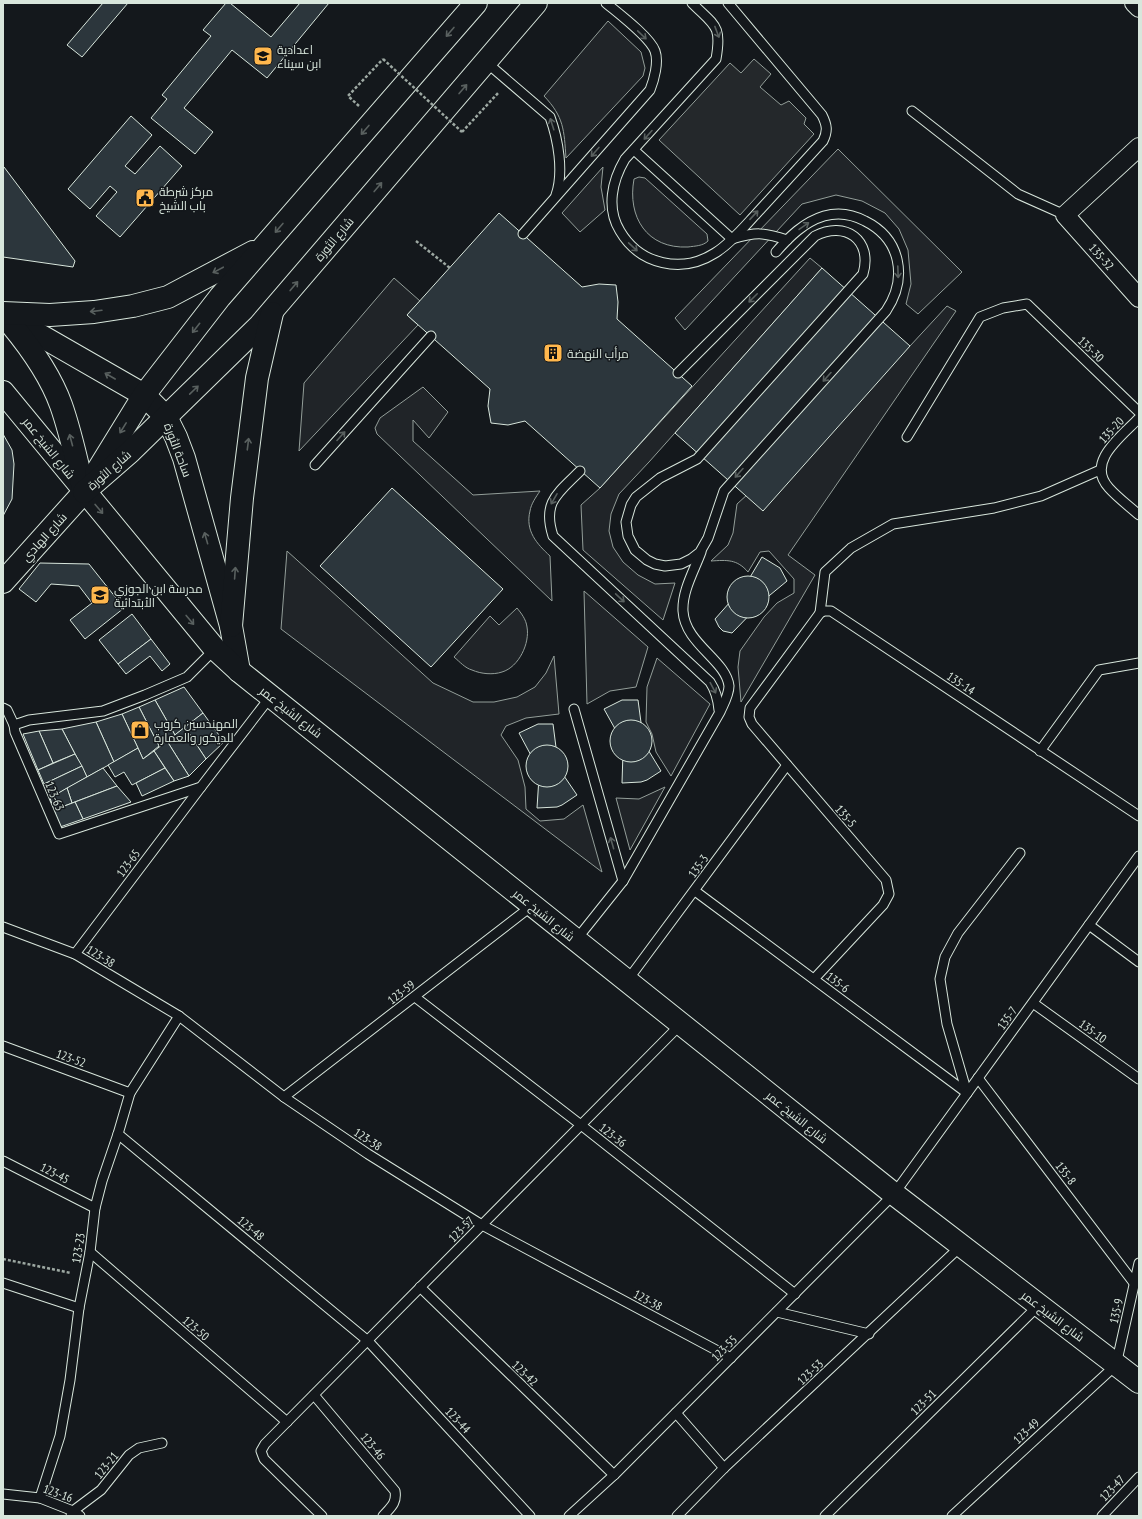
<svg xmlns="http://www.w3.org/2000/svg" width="1142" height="1519" viewBox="0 0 1142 1519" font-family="'PT Sans Narrow',Cairo,sans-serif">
<rect width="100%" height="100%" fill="#14181c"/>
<g fill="#202428" stroke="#939e99">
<path d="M608,21l33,31 4,16 -2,8 -77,82c-2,-28 -2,-41 -22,-62z"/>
<path d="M838,149l124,123 -44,42 -12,-10 5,-20 -3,-34 -9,-21 -14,-16 -23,-12 -26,-6 -34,9 -117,126 -10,-12z"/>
<path d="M603,167l-2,20 4,23 -25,22 -18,-19z"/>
<path d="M639,177l6,1 62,56 1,7c-5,5 -13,5 -20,6 -41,2 -61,-30 -54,-68z"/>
<path d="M810,258l12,10 -173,194 -30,32 -8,20 -2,17 4,16 10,15 15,13 17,9 20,-1 -12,37 -80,-70 -2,-45 19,-17z"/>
<path d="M394,278l26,23 -13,14 11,10 -119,126 5,-68z"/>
<path d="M947,306l9,5 -168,244 27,20 -74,127 -3,-35 2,-16 24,-34 13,-14 17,-10v-14l-25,-28 -9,1 -12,20c-11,-13 -21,-12 -37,-11l17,-16 5,-12 4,-29 173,-158z"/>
<path d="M423,387l25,25 -19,26 -16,-18v21l60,54 67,-4c-4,6 -9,13 -10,20 -5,20 7,33 20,45l2,45 -175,-167 -2,-6 5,-10z"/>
<path d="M287,551l146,132 40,19h21l23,-5 18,-10 11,-14 8,-17 5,58 -33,4 -20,8 -5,9 17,25 7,27 1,22 14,12 24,-2 19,-14 19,67 -321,-243z"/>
<path d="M584,591l64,56 -12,40 -26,4 -23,13z"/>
<path d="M517,608c4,5 9,11 10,19 3,16 -8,40 -25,45 -9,3 -21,2 -30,-2 -7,-2 -12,-8 -18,-13l36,-41 9,9z"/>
<path d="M657,658l53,46 -39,72 -15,-24 -4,-18 -6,-12 1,-35z"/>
<path d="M665,787l-35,63 -14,-52 23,1z"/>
</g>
<path fill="#24282b" stroke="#939e99" d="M754,59l17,15 -11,13 21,18 8,-4 17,17 -2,6 10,10 -74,81 -81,-75 71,-77 11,10z"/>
<g fill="#2c363c" stroke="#d8e6dc">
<path d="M103,3h25l-46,54 -15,-12z"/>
<path d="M226,3h4l41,34 29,-34h29l-62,75 -35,-28 -48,58 29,24 -18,22 -44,-36 16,-19 -5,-4 49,-59 -8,-6z"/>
<path d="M131,116l21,19 -27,31 10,8 25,-28 22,20 -62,71 -24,-21 21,-24 -7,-6 -20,23 -22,-20z"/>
<path d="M4,167l71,94 -2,6 -70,-10v-89z"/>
<path d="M499,213l83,74 17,-3 17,1 2,17 -1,17 75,67 -92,102 -75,-67 -17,4 -17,-2 -3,-17 2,-17 -83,-74z"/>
<path d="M822,268l88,78 -147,165 -88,-78z"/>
<path d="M3,434l9,16 2,14 -2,35 -9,17z"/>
<path d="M392,488l111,101 -72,78 -111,-101z"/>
<path d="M762,557l18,11 7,13 -23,19 -32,33 -9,-2 -4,-4 -4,-8 31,-35z"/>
<path d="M40,563l49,1 35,44 -39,31 -15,-19 22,-17 -13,-17 -28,-2 -15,18 -17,-13z"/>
<circle cx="748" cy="597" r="21"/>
<path d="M132,614l19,25 -33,25 -19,-24z"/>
<path d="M151,639l19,25 -8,7 -12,-15 -24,18 -8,-10z"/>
<path d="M184,687l19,26 -28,22 -20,-35z"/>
<path d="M155,700l20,35 -16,11 -20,-39z"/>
<path d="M622,700h16l4,30 5,18 14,23 -14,9 -6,2 -19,1 1,-31 -4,-16 -15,-27z"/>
<path d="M139,707l20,39 -16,13 -21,-45z"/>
<path d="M203,713l21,29 -18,17 -21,-32z"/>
<path d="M122,714l16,34 -24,14 -18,-40z"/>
<circle cx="631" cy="741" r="21"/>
<path d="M96,722l18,40 -27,15 -25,-48z"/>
<path d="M538,724h15l4,31 5,18 15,22 -15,10 -5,2 -20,1 2,-31 -5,-16 -15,-28z"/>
<path d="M185,727l21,32 -17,17 -22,-35z"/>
<path d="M62,729l13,25 -22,9 -14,-32z"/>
<path d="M39,731l14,32 -15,7 -15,-36z"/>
<path d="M167,741l22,35 -15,5 -20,-30z"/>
<circle cx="547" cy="766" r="21"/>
<path d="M138,748l5,11 11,-8 11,17 -33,17 -8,-13 -9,5 -7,-12z"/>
<path d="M75,754l7,12 -38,18 -6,-14z"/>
<path d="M82,766l5,11 -37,21 -6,-14z"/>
<path d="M103,768l14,18 -45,17 -5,-15z"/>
<path d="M165,768l9,13 -32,15 -6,-13z"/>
<path d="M117,786l14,16 -48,17 -8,-17z"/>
<path d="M67,788l5,15 -18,7 -4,-12z"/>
<path d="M75,802l8,17 -23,8 -6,-17z"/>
</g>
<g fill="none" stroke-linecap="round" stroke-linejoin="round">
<g stroke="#d8e6dc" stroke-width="11">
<g id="service">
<path d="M692,3c23,23 30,22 24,56l-91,100c-13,22 -19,49 -5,72 20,34 62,43 95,22 16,-10 29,-26 42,-40 22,-24 44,-48 66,-72 5,-10 4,-16 -1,-26l-94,-112"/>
<path d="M486,62l64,55c8,22 14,55 6,78"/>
<path d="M912,111l106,83 47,21"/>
<path d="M634,150l98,89c24,-7 31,-7 55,1"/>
<path d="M523,234l127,-144c4,-10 9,-28 5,-39 -5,-14 -37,-38 -49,-48"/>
<path d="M678,373l137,-137c30,-16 58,4 48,38l-166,185 -37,19 -24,19 -5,8 -5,17 2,14 7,14 12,10 8,4 10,2 16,-2 10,-5 9,-7 8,-14 16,-47 162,-180c22,-33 15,-72 -21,-90 -13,-7 -27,-9 -41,-5 -20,6 -35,21 -48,36"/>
<path d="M1139,418c-17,18 -54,44 -30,70 9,10 20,18 30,27"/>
<path d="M907,437l73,-120 23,-9 24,-4 112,108"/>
<path d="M315,465l116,-129"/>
<path d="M580,471c-22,22 -38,31 -27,65l157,146c6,9 8,17 9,28"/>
<path d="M820,613l5,-41 26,-24 42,-24 101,-16 47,-12 59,-26"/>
<path d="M215,649l-28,28 -42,18 -42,16 -74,9 -15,5 1,7 44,102 142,-47 70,-91"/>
<path d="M3,708l4,2 7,15"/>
<path d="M574,709l49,172"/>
<path d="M1040,751l59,-81 40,-7"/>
<path d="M695,891l272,202"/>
<path d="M1089,925l50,37"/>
<path d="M3,927l72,27 104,62 105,81 84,57 114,71 249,133"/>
<path d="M576,940l47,-59 97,-169c3,-7 9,-17 9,-26 -3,-26 -44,-42 -46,-75 -1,-20 11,-40 18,-59"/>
<path d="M75,954l126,-167"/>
<path d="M814,979l69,-74 6,-11 -3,-14 -134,-156 -3,-7 1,-9 70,-95 4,-2h7l308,205"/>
<path d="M627,981l160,-216"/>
<path d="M415,997l166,128 214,169"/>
<path d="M1033,1003l106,76"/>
<path d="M3,1046l127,47"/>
<path d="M978,1078l156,205"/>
<path d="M967,1093l-20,-69 -7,-45 5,-22 13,-24 62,-80"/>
<path d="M284,1097l249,-192"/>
<path d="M118,1134l250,207 162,175"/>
<path d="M3,1161l92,47"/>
<path d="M90,1252l197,170"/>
<path d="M3,1283l76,25"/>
<path d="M420,1287l194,188"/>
<path d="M777,1312l92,22"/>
<path d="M314,1395l81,96c2,12 -4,16 -12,25"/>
<path d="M676,1413l48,55"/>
<path d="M3,1494l37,4 33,13 7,5"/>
<path d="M40,1498l20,-62 10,-56 9,-72 11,-56 5,-44 7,-27 16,-47 12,-41 49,-77"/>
<path d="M71,1516l2,-5 28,-21 28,-35 10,-7 23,-5"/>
<path d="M322,1516l-58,-57 -3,-8 4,-7 416,-420"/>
<path d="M569,1516l45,-41 280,-281 245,-338"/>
<path d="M677,1516l47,-48 237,-222"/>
<path d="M825,1516l214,-211"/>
<path d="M952,1516l164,-151 23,-102"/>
<path d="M1102,1516l37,-39"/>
</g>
</g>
<g stroke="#d8e6dc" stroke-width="20">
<g id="minor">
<path d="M1134,3l5,5"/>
<path id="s1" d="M1139,147l-74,68 74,83"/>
</g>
</g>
<g stroke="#d8e6dc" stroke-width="24">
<g id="tertiary">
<path d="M3,314l141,81 22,22 10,20 8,21 47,168 8,45"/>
<path d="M3,392l212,257 24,22 655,523 245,188"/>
<path d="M3,582l81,-90c-7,-29 -13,-59 -23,-87 -10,-28 -31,-58 -50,-81"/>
</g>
</g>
<g stroke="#d8e6dc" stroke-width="24">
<g id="secondary">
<path d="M3,313l47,2 44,-3 39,-6 35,-9 85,-45"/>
<path d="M96,473l48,-78 76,-98 256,-294"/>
<path d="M84,492l46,-40 130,-127 276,-322"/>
<path d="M231,626l11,-128 15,-120 15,-65"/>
</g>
</g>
<g stroke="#9da8a2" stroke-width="2.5" stroke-dasharray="3 2" stroke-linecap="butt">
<path d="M359,106l-11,-10 35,-37"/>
<path d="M462,132l37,-40"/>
<path d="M416,241l34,27"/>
<path d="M3,1259l68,14"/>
</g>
<use href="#service" stroke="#14181c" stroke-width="9"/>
<use href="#minor" stroke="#14181c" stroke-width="18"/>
<use href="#tertiary" stroke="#14181c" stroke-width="22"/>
<use href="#secondary" stroke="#14181c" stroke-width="22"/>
<path stroke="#9da8a2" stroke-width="2.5" stroke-dasharray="3 2" stroke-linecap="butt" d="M383,59l79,73"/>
</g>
<defs><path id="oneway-shaft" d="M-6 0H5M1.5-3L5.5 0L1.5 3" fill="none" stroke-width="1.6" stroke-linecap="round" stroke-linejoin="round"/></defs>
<g stroke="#59605f">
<use href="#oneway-shaft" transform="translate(450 32) rotate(131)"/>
<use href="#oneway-shaft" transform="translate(717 32) rotate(69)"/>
<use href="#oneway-shaft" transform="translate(642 35) rotate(44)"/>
<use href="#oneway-shaft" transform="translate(463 89) rotate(-49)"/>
<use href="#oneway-shaft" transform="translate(552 124) rotate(-108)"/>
<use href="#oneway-shaft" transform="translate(365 130) rotate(131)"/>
<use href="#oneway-shaft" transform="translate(648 135) rotate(132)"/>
<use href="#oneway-shaft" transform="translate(595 152) rotate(131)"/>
<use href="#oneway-shaft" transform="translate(378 187) rotate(-50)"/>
<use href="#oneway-shaft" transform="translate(754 215) rotate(-47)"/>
<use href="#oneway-shaft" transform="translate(804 226) rotate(-35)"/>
<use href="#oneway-shaft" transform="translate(279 228) rotate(131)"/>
<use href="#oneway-shaft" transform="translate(633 247) rotate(43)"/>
<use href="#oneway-shaft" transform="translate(218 270) rotate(152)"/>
<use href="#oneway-shaft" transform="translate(898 272) rotate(88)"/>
<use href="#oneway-shaft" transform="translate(294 286) rotate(-50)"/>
<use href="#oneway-shaft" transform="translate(753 298) rotate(135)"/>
<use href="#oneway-shaft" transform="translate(96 311) rotate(173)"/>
<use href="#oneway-shaft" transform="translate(196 328) rotate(128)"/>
<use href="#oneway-shaft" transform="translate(110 376) rotate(-150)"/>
<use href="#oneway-shaft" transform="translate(827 377) rotate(132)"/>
<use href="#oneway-shaft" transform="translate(194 390) rotate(-44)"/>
<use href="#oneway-shaft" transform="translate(123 428) rotate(122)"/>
<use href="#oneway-shaft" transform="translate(341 436) rotate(-48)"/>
<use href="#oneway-shaft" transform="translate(71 440) rotate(-105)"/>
<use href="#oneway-shaft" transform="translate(248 444) rotate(-83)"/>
<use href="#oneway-shaft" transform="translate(739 473) rotate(132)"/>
<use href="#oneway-shaft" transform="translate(554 499) rotate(120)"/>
<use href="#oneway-shaft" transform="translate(99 509) rotate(50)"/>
<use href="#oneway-shaft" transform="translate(206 538) rotate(-106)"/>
<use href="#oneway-shaft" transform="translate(235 573) rotate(-86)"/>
<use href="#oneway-shaft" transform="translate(620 598) rotate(43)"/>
<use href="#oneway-shaft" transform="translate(190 620) rotate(50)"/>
<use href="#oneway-shaft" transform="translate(713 688) rotate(62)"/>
<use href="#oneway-shaft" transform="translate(612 843) rotate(-106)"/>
</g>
<defs>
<g id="school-square" transform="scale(1)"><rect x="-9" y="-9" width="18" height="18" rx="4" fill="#ffb74d" stroke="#14181c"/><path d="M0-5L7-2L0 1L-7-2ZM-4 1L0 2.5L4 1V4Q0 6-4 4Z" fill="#111"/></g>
<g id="civic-square" transform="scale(1)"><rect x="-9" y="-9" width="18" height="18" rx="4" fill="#ffb74d" stroke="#14181c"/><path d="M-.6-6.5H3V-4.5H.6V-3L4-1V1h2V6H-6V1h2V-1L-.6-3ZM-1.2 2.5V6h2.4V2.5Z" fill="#111"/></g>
<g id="building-square" transform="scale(1)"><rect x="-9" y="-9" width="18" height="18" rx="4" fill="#ffb74d" stroke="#14181c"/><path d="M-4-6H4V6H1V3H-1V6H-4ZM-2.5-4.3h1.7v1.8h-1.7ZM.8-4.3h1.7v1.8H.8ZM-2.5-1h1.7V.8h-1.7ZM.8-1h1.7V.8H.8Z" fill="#111"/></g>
<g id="shop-square" transform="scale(1)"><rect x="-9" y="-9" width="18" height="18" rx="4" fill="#ffb74d" stroke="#14181c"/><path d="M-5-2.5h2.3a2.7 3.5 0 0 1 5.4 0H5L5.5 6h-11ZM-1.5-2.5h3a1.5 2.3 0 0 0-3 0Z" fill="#111"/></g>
</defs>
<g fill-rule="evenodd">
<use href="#school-square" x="263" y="56"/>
<use href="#civic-square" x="145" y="198"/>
<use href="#building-square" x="553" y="353"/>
<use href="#school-square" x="100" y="595"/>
<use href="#shop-square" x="140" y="730"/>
</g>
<g text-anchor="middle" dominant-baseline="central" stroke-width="3" stroke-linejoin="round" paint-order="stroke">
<g font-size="12" fill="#d8e6dc" stroke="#14181c" text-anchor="start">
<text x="277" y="49">اعدادية<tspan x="277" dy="14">ابن سيناء</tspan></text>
<text x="159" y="191">مركز شرطة<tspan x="159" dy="14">باب الشيخ</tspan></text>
<text x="567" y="353">مرأب النهضة</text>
<text x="114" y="588">مدرسة ابن الجوزي<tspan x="114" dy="14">الأبتدائية</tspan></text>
<text x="154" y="723">المهندسين كروب<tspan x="154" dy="14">للديكور والعمارة</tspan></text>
</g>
<g font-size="12" fill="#d8e6dc" stroke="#14181c">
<text transform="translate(334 239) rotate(-50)">شارع الثورة</text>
<text stroke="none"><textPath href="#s1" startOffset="156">135-32</textPath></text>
<text transform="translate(1091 349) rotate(44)">135-30</text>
<text transform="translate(1111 430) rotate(-47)">135-20</text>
<text transform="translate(49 448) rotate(51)">شارع الشيخ عمر</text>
<text transform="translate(178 450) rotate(69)">ساحة الثورة</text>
<text transform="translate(109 470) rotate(-41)">شارع الثورة</text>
<text transform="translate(44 537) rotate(-48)">شارع الهادي</text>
<text transform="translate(961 683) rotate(34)">135-14</text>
<text transform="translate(291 712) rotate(38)">شارع الشيخ عمر</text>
<text transform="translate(55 796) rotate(67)">123-63</text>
<text transform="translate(846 816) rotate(49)">135-5</text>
<text transform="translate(128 863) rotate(-53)">123-65</text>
<text transform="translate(698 866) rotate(-54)">135-3</text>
<text transform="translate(544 915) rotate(39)">شارع الشيخ عمر</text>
<text transform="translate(101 956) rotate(31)">123-38</text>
<text transform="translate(838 982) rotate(37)">135-6</text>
<text transform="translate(401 992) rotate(-38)">123-59</text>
<text transform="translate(1007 1018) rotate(-54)">135-7</text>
<text transform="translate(1093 1031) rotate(36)">135-10</text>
<text transform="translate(71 1058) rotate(20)">123-52</text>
<text transform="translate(797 1117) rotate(39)">شارع الشيخ عمر</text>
<text transform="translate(613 1135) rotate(38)">123-36</text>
<text transform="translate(368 1139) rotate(33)">123-38</text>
<text transform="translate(55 1173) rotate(27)">123-45</text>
<text transform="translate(1066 1173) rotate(53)">135-8</text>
<text transform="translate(251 1228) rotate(40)">123-48</text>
<text transform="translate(461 1229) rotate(-45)">123-57</text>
<text transform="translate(78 1248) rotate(-81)">123-23</text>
<text transform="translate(648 1300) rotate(28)">123-38</text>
<text transform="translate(1116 1311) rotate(-77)">135-9</text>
<text transform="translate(1053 1316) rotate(37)">شارع الشيخ عمر</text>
<text transform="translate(196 1328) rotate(41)">123-50</text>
<text transform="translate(724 1348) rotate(-45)">123-55</text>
<text transform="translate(810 1372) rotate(-43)">123-53</text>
<text transform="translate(525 1373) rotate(44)">123-42</text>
<text transform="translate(923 1402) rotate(-45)">123-51</text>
<text transform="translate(458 1420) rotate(47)">123-44</text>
<text transform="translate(1026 1431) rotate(-43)">123-49</text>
<text transform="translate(373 1446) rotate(50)">123-46</text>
<text transform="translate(106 1465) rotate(-51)">123-21</text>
<text transform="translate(1112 1488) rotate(-46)">123-47</text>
<text transform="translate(58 1493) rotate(20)">123-16</text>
</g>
</g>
<rect width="1142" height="1519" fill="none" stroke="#d8e6dc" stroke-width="8"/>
</svg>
